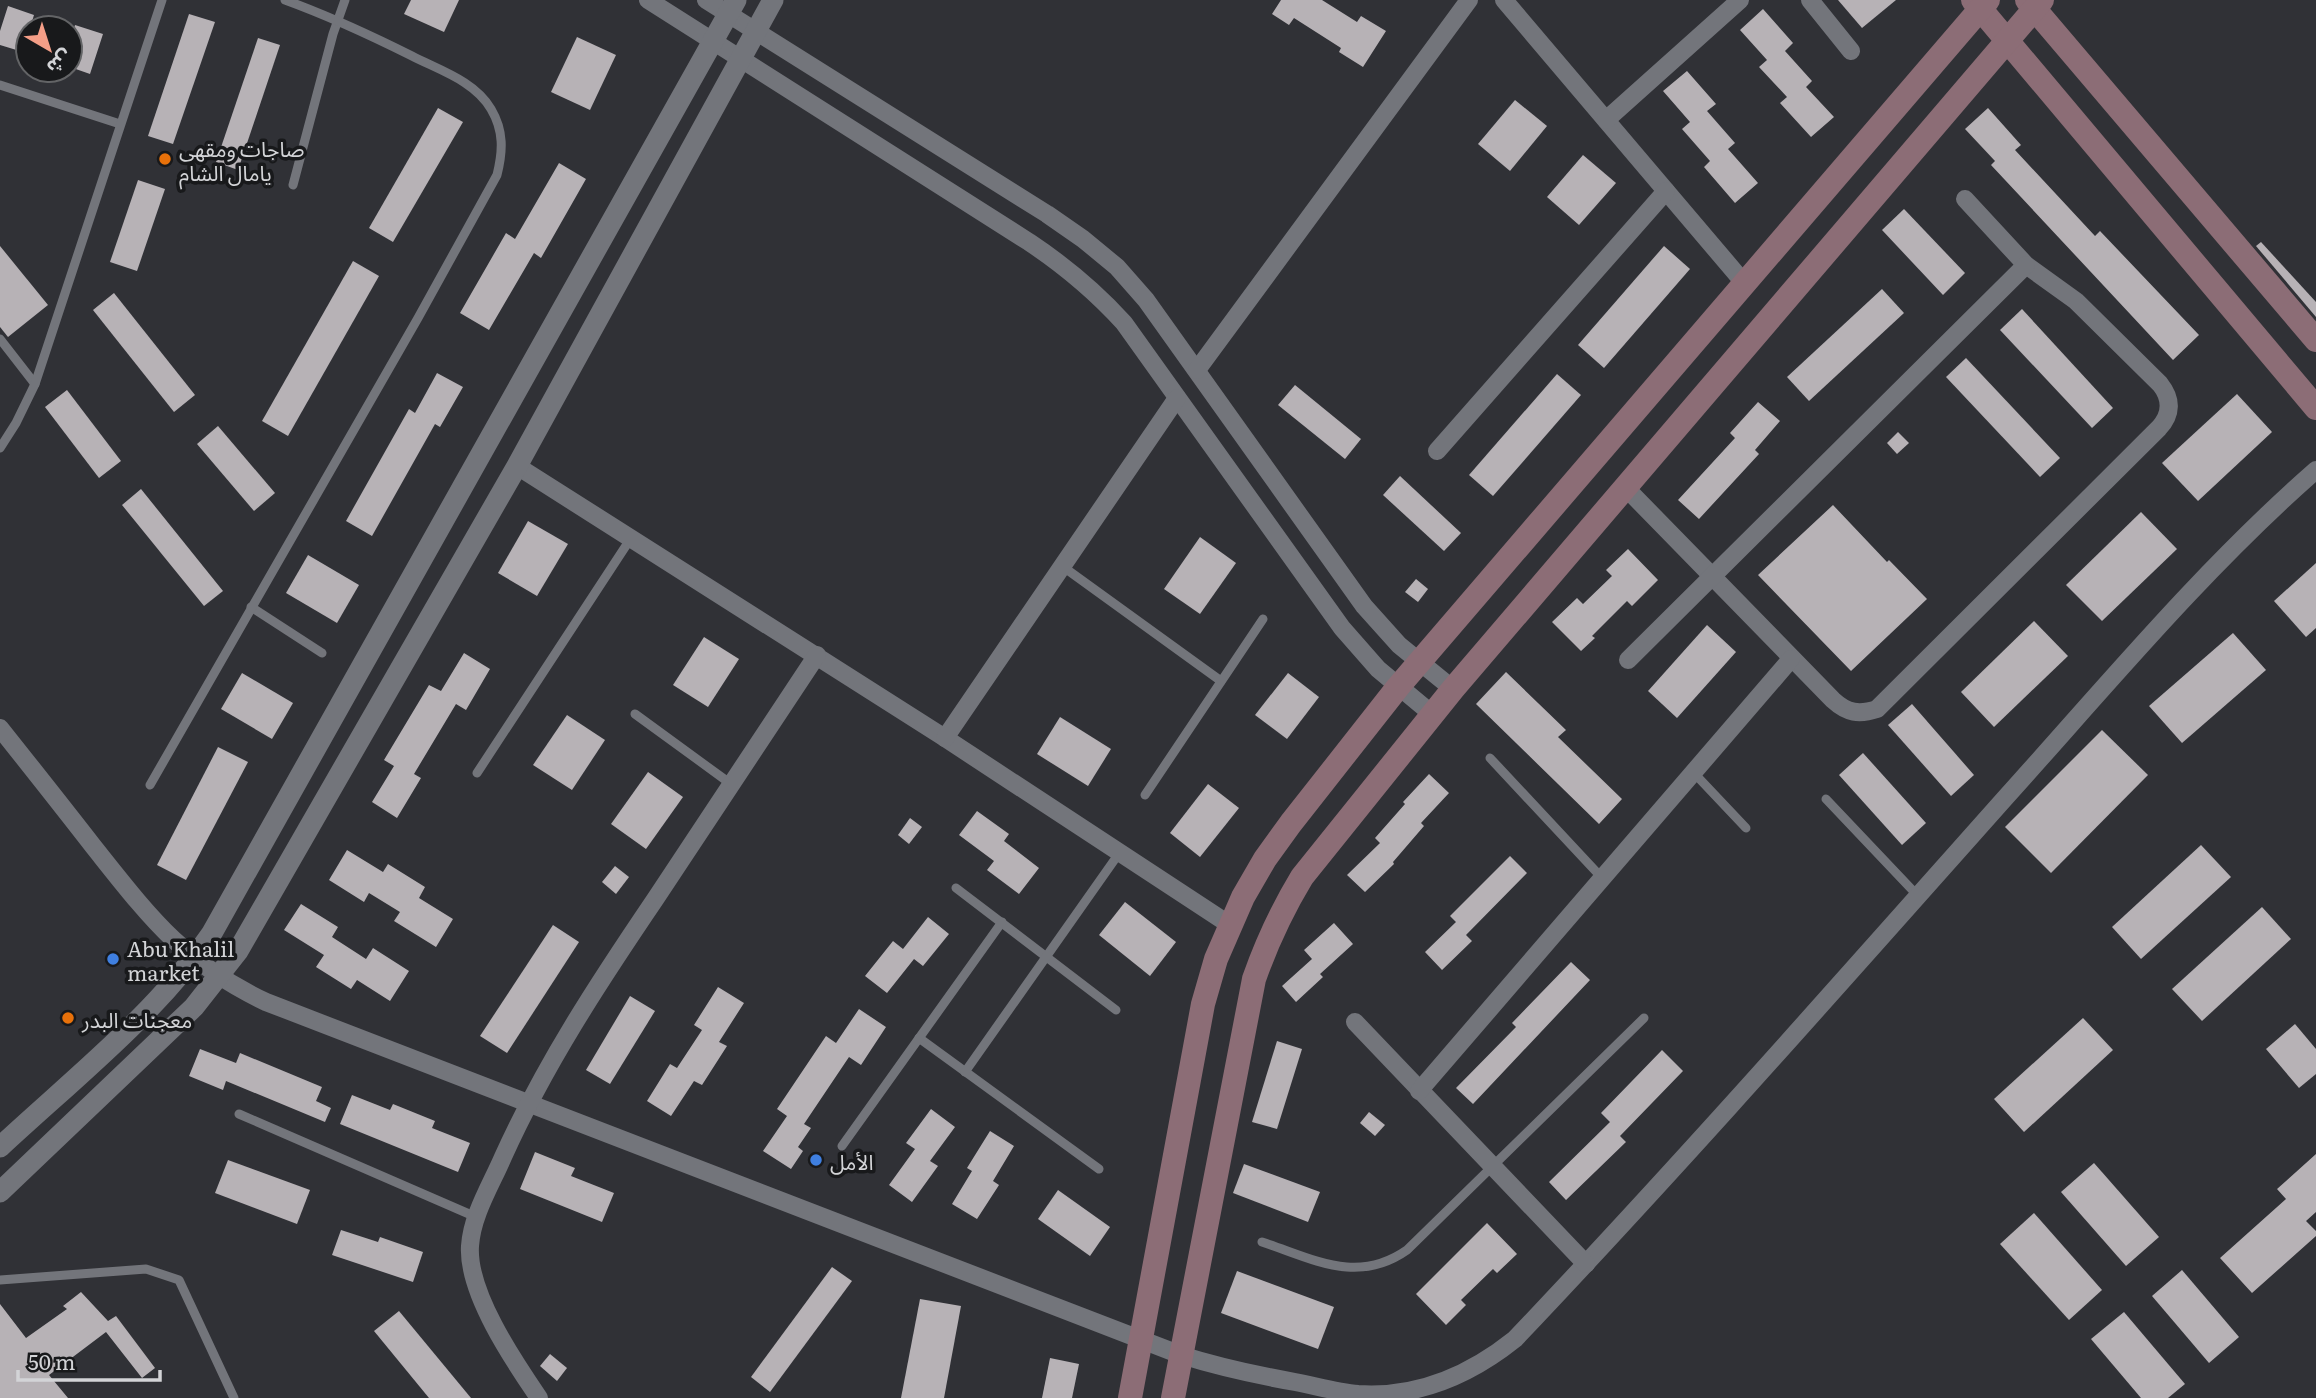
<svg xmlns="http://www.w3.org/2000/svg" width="2316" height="1398" viewBox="0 0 2316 1398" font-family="Literata,'Noto Sans Arabic',serif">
<rect width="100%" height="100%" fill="#303136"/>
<g fill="#b7b2b6">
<path d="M411,0h48l-15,32 -40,-18z"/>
<path d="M1281,0h41l35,22 4,-6 25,15 -23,36 -24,-15 2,-4 -47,-30 -5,7 -17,-11z"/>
<path d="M1838,0h58l-34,28z"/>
<path d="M8,6l26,9 -4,13h-2v20l-3,-1 -2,5 -23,-7v-14z"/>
<path d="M1763,9l30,34 -8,8 27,30 -6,6 28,30 -23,20 -31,-34 7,-6 -28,-30 8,-7 -27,-30z"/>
<path d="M189,14l26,8 -42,122 -25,-8z"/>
<path d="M75,25l28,9 -13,40 -20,-7v-37l3,2z"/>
<path d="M577,37l39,18 -26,55 -39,-18z"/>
<path d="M258,38l22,7 -42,125 -22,-8z"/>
<path d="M1687,71l29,33 -9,7 28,32 -7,6 30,34 -23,20 -31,-36 6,-6 -28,-32 8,-7 -27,-31z"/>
<path d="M1515,100l32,26 -37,45 -32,-27z"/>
<path d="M438,108l25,14 -70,120 -24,-14z"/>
<path d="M1988,108l33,37 -6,5 80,86 5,-5 99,104 -26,25 -182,-195 4,-4 -30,-32z"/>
<path d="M1583,155l33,28 -37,42 -32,-28z"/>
<path d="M559,163l27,16 -45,79 -7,-5 -45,77 -29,-17 46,-80 9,6z"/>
<path d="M138,180l27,9 -28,82 -27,-9z"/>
<path d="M1904,209l61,64 -22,22 -61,-65z"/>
<path d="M2261,242l55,60v15l-60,-71z"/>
<path d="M0,246l48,59 -40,32 -8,-10z"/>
<path d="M1664,246l26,23 -86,99 -26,-23z"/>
<path d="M353,261l26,15 -91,160 -26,-15z"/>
<path d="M1882,289l22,24 -95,88 -22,-24z"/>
<path d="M114,293l81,102 -21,17 -81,-102z"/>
<path d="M2022,309l91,99 -21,20 -92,-98z"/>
<path d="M1966,358l94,100 -20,19 -94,-100z"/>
<path d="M437,373l26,14 -23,40 -5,-3 -63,112 -26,-15 63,-112 6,4z"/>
<path d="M1557,374l24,21 -88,101 -24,-21z"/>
<path d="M1295,385l66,54 -16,20 -67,-54z"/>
<path d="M67,390l54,71 -22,17 -54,-71z"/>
<path d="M2237,394l35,38 -74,69 -36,-38z"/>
<path d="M1758,402l22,19 -25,29 4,4 -60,65 -21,-19 57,-62 -5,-5z"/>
<path d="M218,426l57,67 -21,18 -57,-67z"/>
<path d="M1898,432l11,11 -12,11 -10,-11z"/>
<path d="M1400,476l61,57 -17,18 -61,-56z"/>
<path d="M141,489l82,102 -19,15 -82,-101z"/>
<path d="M1833,505l54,57 2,-2 38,39 -76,72 -93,-96z"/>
<path d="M2141,512l36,37 -75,72 -36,-36z"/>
<path d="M528,521l40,23 -31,52 -39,-23z"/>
<path d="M1200,537l36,26 -36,51 -36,-25z"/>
<path d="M1628,549l30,31 -26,26 -5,-5 -35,35 3,2 -14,13 -29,-29 25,-24 6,6 29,-28 -6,-6z"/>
<path d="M308,555l51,30 -22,38 -51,-30z"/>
<path d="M2316,563v65l-10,9 -32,-36z"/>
<path d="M1416,579l12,10 -10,13 -13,-10z"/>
<path d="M2034,621l34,35 -74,71 -33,-35z"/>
<path d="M1707,625l29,27 -59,66 -29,-27z"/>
<path d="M2233,633l33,37 -84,73 -33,-37z"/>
<path d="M704,637l35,22 -31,48 -35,-22z"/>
<path d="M464,653l26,16 -24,41 -10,-6 -42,70 7,4 -24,40 -25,-16 22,-36 -10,-6 45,-75 12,6z"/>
<path d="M1506,672l60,58 -8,7 64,62 -23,25 -123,-120z"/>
<path d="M242,673l51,30 -21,36 -51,-30z"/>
<path d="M1288,673l31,24 -32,42 -32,-24z"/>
<path d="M1912,704l62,71 -23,21 -63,-71z"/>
<path d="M567,715l38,25 -33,50 -39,-25z"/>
<path d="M1060,717l51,32 -23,37 -51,-32z"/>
<path d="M2102,730l46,45 -97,98 -46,-46z"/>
<path d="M218,747l30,15 -62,118 -29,-15z"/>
<path d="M1863,753l63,70 -24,22 -63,-70z"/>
<path d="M648,772l35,25 -37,52 -35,-25z"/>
<path d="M1429,774l20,19 -28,30 3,3 -31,36 1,2 -29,28 -18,-17 33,-32 -5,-5 30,-34 -2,-2z"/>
<path d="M1208,784l31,24 -39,49 -30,-24z"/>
<path d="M977,811l32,23 -5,7 35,27 -20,26 -32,-24 7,-9 -35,-26z"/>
<path d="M910,818l12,9 -13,17 -11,-9z"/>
<path d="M2201,845l30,32 -90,82 -29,-32z"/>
<path d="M347,850l36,22 5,-8 37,23 -6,11 34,21 -17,28 -42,-26 6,-9 -31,-19 -5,9 -35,-22z"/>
<path d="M1510,856l17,17 -61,62 6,6 -30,29 -17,-18 31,-30 -6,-6z"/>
<path d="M615,866l14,11 -13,17 -14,-12z"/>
<path d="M1125,902l51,40 -26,34 -51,-41z"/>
<path d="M301,904l37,23 -6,10 34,22 7,-11 36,23 -19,30 -33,-21 -6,9 -35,-22 8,-12 -40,-25z"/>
<path d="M2262,907l29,32 -89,82 -30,-32z"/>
<path d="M928,917l21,17 -26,32 -9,-7 -27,34 -22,-17 28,-35 10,8z"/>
<path d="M1334,923l19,21 -33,30 3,3 -27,25 -14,-16 30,-27 -8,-9z"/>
<path d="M553,925l26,17 -72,111 -27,-17z"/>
<path d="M1571,962l19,18 -117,124 -17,-16 60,-61 -4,-4z"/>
<path d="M718,987l26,16 -25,39 8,4 -25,39 -8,-4 -23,35 -24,-15 23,-37 7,4 25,-38 -8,-5z"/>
<path d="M630,996l25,15 -45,73 -24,-14z"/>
<path d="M859,1009l27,18 -25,38 -12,-8 -45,67 7,4 -13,19 5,4 -12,18 -28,-18 24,-35 -10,-7 49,-73 10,7z"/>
<path d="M2083,1018l30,32 -89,82 -30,-33z"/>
<path d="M2295,1024l21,25v25l-17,14 -33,-39z"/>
<path d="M1277,1041l25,8 -25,80 -25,-7z"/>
<path d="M200,1049l36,14 4,-10 82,34 -6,14 15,7 -6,14 -99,-41 -3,9 -34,-14z"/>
<path d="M1662,1050l21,21 -63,65 6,6 -60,58 -17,-18 61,-60 -9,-9z"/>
<path d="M352,1095l38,15 3,-6 42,17 -3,7 38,15 -12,29 -118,-48z"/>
<path d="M931,1109l24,18 -25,34 8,5 -26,36 -23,-17 26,-36 -9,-6z"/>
<path d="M1369,1112l16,13 -10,11 -15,-13z"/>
<path d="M990,1131l24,15 -21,35 6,4 -22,34 -25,-15 20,-33 -5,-3z"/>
<path d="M535,1152l40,16 -4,8 43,17 -12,29 -82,-33z"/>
<path d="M2316,1154v58l-10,9 10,10v5l-64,57 -32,-35 66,-59 -9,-10z"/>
<path d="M228,1160l82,30 -13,34 -82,-31z"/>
<path d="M2094,1163l65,74 -33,29 -65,-74z"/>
<path d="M1244,1164l76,28 -12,30 -75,-29z"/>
<path d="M1058,1190l52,37 -20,29 -52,-37z"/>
<path d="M2034,1213l68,77 -33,30 -69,-76z"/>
<path d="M1487,1223l30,31 -20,19 -4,-4 -32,31 5,5 -20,20 -30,-31z"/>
<path d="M341,1230l37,12 2,-5 43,15 -10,30 -81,-27z"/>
<path d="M832,1267l20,14 -82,111 -19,-15z"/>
<path d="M2182,1270l57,67 -30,26 -57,-67z"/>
<path d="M1237,1271l97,36 -16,42 -97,-36z"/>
<path d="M81,1292l27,29 8,-5 39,52 -13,10 -36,-46 -57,43 19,23h-68v-94l26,34 41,-29 -4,-3z"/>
<path d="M920,1299l41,7 -17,92h-43z"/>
<path d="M399,1311l72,87h-42l-55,-67z"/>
<path d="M2124,1312l61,72 -17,14h-27l-50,-59z"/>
<path d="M550,1354l17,14 -10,13 -17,-15z"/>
<path d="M1050,1358l29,6 -7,34h-30z"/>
</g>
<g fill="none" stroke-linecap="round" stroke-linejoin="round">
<g stroke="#73757b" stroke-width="9">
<path d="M0,85l120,39"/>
<path d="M293,185l40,-151 12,-34"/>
<path d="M0,339l35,45"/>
<path d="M0,448l16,-25 19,-39 127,-384"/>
<path d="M1062,566l159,115"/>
<path d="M251,607l71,46"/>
<path d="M635,714l96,70"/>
<path d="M1490,758l113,121"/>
<path d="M477,773l154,-235"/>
<path d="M1694,773l52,55"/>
<path d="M150,785l268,-467 79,-143c6,-24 7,-44 -6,-66 -16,-28 -52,-39 -79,-53 -42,-21 -83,-40 -127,-56"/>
<path d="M1145,795l118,-176"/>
<path d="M1826,799l92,97"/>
<path d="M956,888l160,122"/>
<path d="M919,1038l180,131"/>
<path d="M965,1072l155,-220"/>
<path d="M239,1114l237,103"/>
<path d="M842,1146l160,-224"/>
<path d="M1262,1242c52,17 95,43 145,8l237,-232"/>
<path d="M0,1280l146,-11 33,11 55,118"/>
</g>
<g stroke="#73757b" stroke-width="18">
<path d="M648,0l381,242c36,24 66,49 95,81l218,305 36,41 54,45"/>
<path d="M706,0l341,214 36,25 34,28 29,33 218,306 35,39 54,44"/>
<path d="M1504,0l241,284"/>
<path d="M1810,0l41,51"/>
<path d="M1606,120l134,-120"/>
<path d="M1197,370l272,-370"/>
<path d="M1437,451l229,-260"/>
<path d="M517,466l428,272 285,187"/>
<path d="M1626,488l207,212c14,13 26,15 44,9l282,-281c13,-14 13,-29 1,-44l-84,-83 -50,-36 -61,-66"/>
<path d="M1628,660l398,-395"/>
<path d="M0,728c31,39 62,78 93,118 55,69 90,117 173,156l915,353c38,12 75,20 114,27 21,4 42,10 63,12 60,4 112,-19 157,-55 168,-177 329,-360 491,-542 100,-111 197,-228 310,-327"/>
<path d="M945,738l232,-340"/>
<path d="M1355,1022l231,242"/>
<path d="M1419,1091l372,-432"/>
<path d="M539,1398c-26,-38 -72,-106 -69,-152 2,-31 21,-61 33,-89 42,-93 96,-175 153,-259 53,-81 107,-162 161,-243"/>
</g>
<g stroke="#73757b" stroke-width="21">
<path d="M0,1147c73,-68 155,-132 212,-214l524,-933"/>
<path d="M0,1192l194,-185 44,-56 279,-485 256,-466"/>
</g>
<g stroke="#8c6d76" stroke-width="24">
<path d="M1973,0l343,408"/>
<path d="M2027,0l289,340"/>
<path d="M1130,1398l73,-394 13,-45 27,-62 22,-38 26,-36 107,-136 590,-687"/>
<path d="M1173,1398l81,-419c13,-37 28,-69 48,-102l151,-188 589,-689"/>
</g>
</g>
<g fill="#e8710a" stroke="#18191b" stroke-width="2.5">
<circle cx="165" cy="159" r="7"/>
<circle cx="68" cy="1018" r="7"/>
</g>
<g fill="#3f7fe0" stroke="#18191b" stroke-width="2.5">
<circle cx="113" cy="959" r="7"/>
<circle cx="816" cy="1160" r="7"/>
</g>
<g text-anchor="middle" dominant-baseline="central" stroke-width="7" stroke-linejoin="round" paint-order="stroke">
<g font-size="21" fill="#d3d4d7" stroke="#18191b" text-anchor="start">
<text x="179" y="147">صاجات ومقهى<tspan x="179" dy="24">يامال الشام</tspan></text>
<text x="127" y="947">Abu Khalil<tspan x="127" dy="24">market</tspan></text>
<text x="82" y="1018">معجنات البدر</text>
<text x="830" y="1160">الأمل</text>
</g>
</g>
<g transform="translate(49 49) rotate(141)"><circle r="33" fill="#18191b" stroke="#636466" stroke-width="2"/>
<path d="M0-5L12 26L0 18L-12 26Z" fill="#f49e87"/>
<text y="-10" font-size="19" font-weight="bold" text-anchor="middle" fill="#d3d4d7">ش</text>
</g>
<path d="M18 1370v10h142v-10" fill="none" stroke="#d3d4d7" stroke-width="3.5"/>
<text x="28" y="1370" font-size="21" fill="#d3d4d7" stroke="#18191b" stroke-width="5" paint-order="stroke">50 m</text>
</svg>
